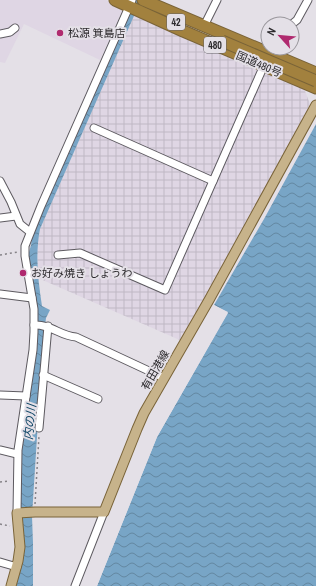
<svg xmlns="http://www.w3.org/2000/svg" width="316" height="586" viewBox="0 0 316 586" font-family="'Archivo Narrow','Noto Sans JP',sans-serif">
<defs>
<pattern id="industrial-grid" width="8" height="8" patternUnits="userSpaceOnUse"><rect width="8" height="8" fill="#dfd6e4"/><path d="M0 4h8M4 0v8" fill="none" stroke="#c0b8c4"/></pattern>
<pattern id="water-waves" width="16" height="10" patternUnits="userSpaceOnUse"><rect width="16" height="10" fill="#78a5c6"/><path d="M0 5q4-4 8 0t8 0" fill="none" stroke="#6387a1"/></pattern>
</defs>
<rect width="100%" height="100%" fill="#e4e0e7"/>
<path fill="#dfd6e4" d="M0,0h106l17,9 -23,51 -76,-36 -19,39 -5,-1z"/>
<path fill="url(#industrial-grid)" d="M134,15l120,50 48,22 3,4 5,13 -43,85 -85,152 -144,-63 -1,-33 3,-16z"/>
<g fill="url(#water-waves)">
<path d="M134,0h7l-101,229c-5,26 -2,51 2,77l8,4 -4,8 -3,24 -11,174 1,27v43h-17l6,-27 -2,-83v-25l17,-100 1,-36 -4,-28 -6,-31 3,-11 2,-16z"/>
<path d="M316,124v462h-219l60,-149 71,-124 -14,-8 50,-86z"/>
</g>
<path fill="#e4e0e7" d="M214,305l14,7 -71,125 -60,149h-2l60,-150 70,-123 -12,-6z"/>
<g fill="none" stroke-linecap="round" stroke-linejoin="round">
<g stroke="#5d5a60" stroke-width="9">
<g id="minor">
<path d="M292,24l5,-4 11,-20"/>
<path d="M204,26l13,-26"/>
<path d="M0,34l10,-2 5,-4"/>
<path d="M94,128l119,53"/>
<path d="M0,181l11,21 9,22 10,8"/>
<path d="M0,218l16,-2"/>
<path d="M58,255l22,-2 85,37 100,-227"/>
<path d="M0,294l32,4"/>
<path d="M34,325c17,-1 26,11 42,12l88,41"/>
<path d="M43,375l55,24"/>
<path d="M0,395l26,1"/>
<path d="M39,428l9,-102"/>
<path d="M0,450l17,4"/>
<path d="M17,513l1,-63 15,-100 1,-18v-23l-9,-53v-10l16,-40 91,-206"/>
<path d="M0,562l17,5"/>
<path d="M75,586l29,-74"/>
</g>
</g>
<g stroke="#796338" stroke-width="11">
<path id="major" d="M11,586l7,-25 2,-14 -3,-34 18,-1h69l33,-83 7,-16 65,-113 107,-195"/>
</g>
<g stroke="#796338" stroke-width="13">
<g id="highway">
<path d="M115,0l68,31 133,57"/>
<path d="M143,0l173,73"/>
</g>
</g>
<g stroke="#858287" stroke-width="1.5" stroke-dasharray="2 3" stroke-linecap="butt">
<path d="M0,255l18,-3"/>
<path d="M0,482l10,-1"/>
<path d="M35,504l4,-68"/>
<path d="M0,524l10,2"/>
</g>
<use href="#minor" stroke="#fff" stroke-width="7"/>
<use href="#major" stroke="#c7b38b" stroke-width="9"/>
<use href="#highway" stroke="#a2813e" stroke-width="11"/>
<g stroke="#796338" stroke-width="13" stroke-linecap="butt">
<path id="highway-bridge" d="M222,41l94,40"/>
</g>
<use href="#highway-bridge" stroke="#a2813e" stroke-width="11"/>
</g>
<g fill="#b02a6f" stroke="#e4e0e7" stroke-width="1.5">
<circle cx="60" cy="33" r="4"/>
<circle cx="23" cy="273" r="4"/>
</g>
<g text-anchor="middle" dominant-baseline="central" stroke-width="4" stroke-linejoin="round" paint-order="stroke">
<g fill="#e4e0e7" stroke="#636165" stroke-width="1">
<rect x="167" y="14" width="18" height="16" rx="3"/>
<rect x="204" y="37" width="22" height="16" rx="3"/>
</g>
<g font-size="10" font-weight="bold" fill="#2c2a2d">
<text x="176" y="22">42</text>
<text x="215" y="45">480</text>
</g>
<g font-size="11" fill="#2c2a2d" stroke="#e4e0e7" text-anchor="start">
<text x="68" y="33">松源 箕島店</text>
<text x="31" y="273">お好み焼き しょうわ</text>
</g>
<g font-size="11" fill="#2c2a2d" stroke="#e4e0e7">
<text transform="translate(259 64) rotate(23)">国道480号</text>
<text transform="translate(155 370) rotate(-60)">有田港線</text>
</g>
<g font-size="12" font-style="italic" fill="#0e4666" stroke="#e4e0e7">
<text transform="translate(30 422) rotate(-84)">内の川</text>
</g>
</g>
<g transform="translate(280 36) rotate(297)"><circle r="19" fill="#e4e0e7" stroke="#9a979d"/>
<path d="M0-3L7 15L0 10L-7 15Z" fill="#b02a6f"/>
<text y="-6" font-size="11" font-weight="bold" text-anchor="middle" fill="#2c2a2d">N</text>
</g>
</svg>
